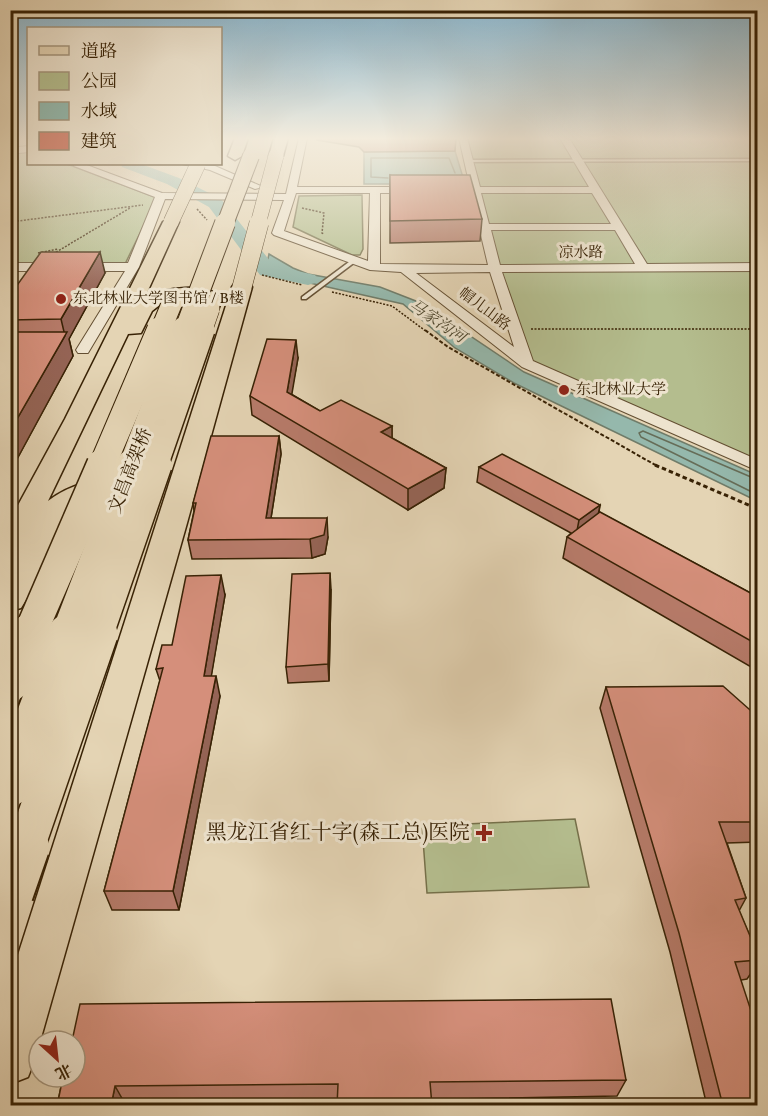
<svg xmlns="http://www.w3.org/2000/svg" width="768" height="1116" viewBox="0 0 768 1116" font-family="Vollkorn,'Noto Serif SC',serif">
<rect width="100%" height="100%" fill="#e4d4b4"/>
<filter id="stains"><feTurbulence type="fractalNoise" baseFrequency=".00333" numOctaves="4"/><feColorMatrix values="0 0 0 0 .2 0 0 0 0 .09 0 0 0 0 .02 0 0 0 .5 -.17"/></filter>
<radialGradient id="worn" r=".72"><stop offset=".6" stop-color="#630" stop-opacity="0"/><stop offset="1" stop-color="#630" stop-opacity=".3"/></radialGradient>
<g fill="#b4bd8e" stroke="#76704a" stroke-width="1.5">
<path d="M468,138h284l5,5v16l-285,1z"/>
<path d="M28,151v13h39l90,34 -32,66 -114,1v-111z"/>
<path d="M470,161h287v105l-257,1z"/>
<path d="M362,195l1,54 -3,6h-8l-59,-28 6,-31z"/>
<path d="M757,269v193l-225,-99 -33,-92z"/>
<path d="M575,819l14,68 -162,6 -5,-67z"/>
</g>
<g fill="#95b8ac" stroke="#707c69" stroke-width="1.5">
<path d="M455,151l10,33h-101v-32z"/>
<path d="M269,254l24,14 15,6 72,13 41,16 103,69 233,103v26l-243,-118 -59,-35 -52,-44 -138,-31z"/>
</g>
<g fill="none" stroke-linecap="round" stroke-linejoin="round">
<g stroke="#666d58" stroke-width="1.5">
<path d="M388,178l-17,-1v-19h78l6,15"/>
<path d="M758,480l-115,-49 -4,2 2,4 117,58"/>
</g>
<path fill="#95b8ac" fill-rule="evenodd" d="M121,164h20l38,14 42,21 53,67 41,9 3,4 -3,4 -7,2 -48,-10 -51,-68 -42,-23 -45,-17z"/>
<g stroke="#634e31" stroke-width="3">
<g id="lane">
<path d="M758,159v2l-290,1 -2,-1 2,-1z"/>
<path d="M353,259l2,1v2l-49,37h-4v-2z"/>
</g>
</g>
<g stroke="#634e31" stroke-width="2">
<g id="street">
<path d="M299,138h8l-10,49h117l5,3 -5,3h-34v71l108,1 -17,-72 -11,-3 10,-3 -11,-49h8l13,49h109l-29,-49h9l78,126 111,-1v8l-256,1 31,89 225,99v11l-236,-104 -121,-95 -31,-2 -96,-35 -2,-2 12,-33 -119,-1 -26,68 -51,86h-10l-2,-3 49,-79h-115v-8h118l27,-66 -81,-31 -1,-2h11l78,29 124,1zM296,193h74l-2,68 -84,-30zM481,193h111l19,31h-122zM491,230h124l20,34 -135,1zM490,272l24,75 -98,-74z"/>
<path d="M28,146v6l-18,2v-6z"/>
<path d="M182,164l33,2 48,21 -8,2 -45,-19z"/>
</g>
</g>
<g stroke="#382205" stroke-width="3">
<g id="primary">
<path d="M235,138h13l-6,18 -7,4 -7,-4z"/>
<path d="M274,138h14l-5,18 -7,4 -7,-4z"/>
<path d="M171,217l8,5 -34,75c17,-9 64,-16 77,2l-5,14h-14l-3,-4 2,-7 -3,-1 -20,-2 -18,5 -9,7 -11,22 -13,1 -80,167c19,-15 48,-25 72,-19l4,6 -4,6 -33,7 -20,13 -41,86 -5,8 -11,3v-44l6,-11 -6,1v-37l55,-101 98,-197z"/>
<path d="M242,281l7,2 3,4 -65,236 -152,536 -7,18 -18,7v-104l222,-693 3,-4z"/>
</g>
</g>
<g stroke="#382205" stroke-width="1.5" stroke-dasharray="2 1.5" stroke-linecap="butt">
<path d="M302,208l22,5 -2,20 2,1"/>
<path d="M197,209l10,11"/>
<path d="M10,222l133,-17"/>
<path d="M38,253l20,-4"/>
<path d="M53,254l77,-46"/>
<path d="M262,275l40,10"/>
<path d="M332,292l60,14 35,26"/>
<path d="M531,329h227"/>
</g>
<path stroke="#382205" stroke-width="2" stroke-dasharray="4 2" stroke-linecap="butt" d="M425,330l23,17 209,119"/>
<path stroke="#382205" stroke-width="3" stroke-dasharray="4.5 3" stroke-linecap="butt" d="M655,465l103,44"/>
<use href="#lane" fill="#ede3ce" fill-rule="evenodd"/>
<use href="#street" fill="#ede3ce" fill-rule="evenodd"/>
<use href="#primary" fill="#e4d4b4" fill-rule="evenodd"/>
<g stroke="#382205" stroke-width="16" stroke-linecap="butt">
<g id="primary-bridge-far5">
<path d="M171,222l27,-58"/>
<path d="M258,224l18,-68"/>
</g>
</g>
<g stroke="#382205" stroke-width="20" stroke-linecap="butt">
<g id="primary-bridge-far4">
<path d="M242,287l17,-64"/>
<path d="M202,332l8,-23"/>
</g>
</g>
<g stroke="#382205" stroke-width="26" stroke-linecap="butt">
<path id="primary-bridge-far3" d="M156,466l47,-136"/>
</g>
<g stroke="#382205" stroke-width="32" stroke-linecap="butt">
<path id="primary-bridge-far2" d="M98,636l59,-171"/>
</g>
<g stroke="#382205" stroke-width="40" stroke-linecap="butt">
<path id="primary-bridge-far1" d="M25,849l74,-215"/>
</g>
<g stroke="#382205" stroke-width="50" stroke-linecap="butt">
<path id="primary-bridge" d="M10,893l16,-46"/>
</g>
<g stroke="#382205" stroke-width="18" stroke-linecap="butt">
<path id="highway-bridge-far4" d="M225,224l26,-68"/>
</g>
<g stroke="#382205" stroke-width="22" stroke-linecap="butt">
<g id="highway-bridge-far3">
<path d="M160,332l12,-29"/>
<path d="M184,332l41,-109"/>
</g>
</g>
<g stroke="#382205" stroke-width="28" stroke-linecap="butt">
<g id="highway-bridge-far2">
<path d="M102,466l58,-136"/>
<path d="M132,466l52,-136"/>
</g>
</g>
<g stroke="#382205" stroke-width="35" stroke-linecap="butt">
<g id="highway-bridge-far1">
<path d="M29,636l74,-171"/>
<path d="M67,636l66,-171"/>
</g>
</g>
<g stroke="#382205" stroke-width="44" stroke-linecap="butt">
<g id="highway-bridge">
<path d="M10,681l20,-47"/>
<path d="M10,786l58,-152"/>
</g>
</g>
<use href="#primary-bridge-far5" stroke="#e4d4b4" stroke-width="15"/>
<use href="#primary-bridge-far4" stroke="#e4d4b4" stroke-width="19"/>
<use href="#primary-bridge-far3" stroke="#e4d4b4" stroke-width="23"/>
<use href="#primary-bridge-far2" stroke="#e4d4b4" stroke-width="29"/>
<use href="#primary-bridge-far1" stroke="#e4d4b4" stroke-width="37"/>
<use href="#primary-bridge" stroke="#e4d4b4" stroke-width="46"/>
<use href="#highway-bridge-far4" stroke="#e4d4b4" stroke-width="16"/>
<use href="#highway-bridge-far3" stroke="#e4d4b4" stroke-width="20"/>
<use href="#highway-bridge-far2" stroke="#e4d4b4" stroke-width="26"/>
<use href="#highway-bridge-far1" stroke="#e4d4b4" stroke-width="32"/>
<use href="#highway-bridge" stroke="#e4d4b4" stroke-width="40"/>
</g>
<g fill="#b77b6a" stroke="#382205" stroke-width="1.5">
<path d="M317,138h139l-1,13 -91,1 -5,-5 -42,-7z"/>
<path d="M390,175l92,44 -2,22 -90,2z"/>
<path d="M105,273l-36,66 4,17 -63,116v-177z"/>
<path d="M298,358l-7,36 29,17 72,15v12l54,30 -2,20 -36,22 -156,-95 -2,-19z"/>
<path d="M279,436l2,18 -10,64 57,19 -3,17 -13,4 -120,1 -4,-19 6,-29 -1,-8z"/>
<path d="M479,467l121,38 -1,7 159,85v74l-195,-113 4,-21 4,-4 -94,-51z"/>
<path d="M331,589l-2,92 -41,2 -2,-16z"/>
<path d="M225,595l-14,81 9,20 -41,214h-67l-8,-19 56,-210 -4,-12 16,-24z"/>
<path d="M606,687l152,30v125l-31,1 19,55 -7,13 19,44v8l-11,16 -6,1 17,126h-51l-37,-154 -70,-244z"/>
<path d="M63,1077l563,3 -9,16 -279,5 -214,1v4h-67z"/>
</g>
<g fill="#956456" stroke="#382205" stroke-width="1.5">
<path d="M100,252l5,21 -36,66 4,17 -63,116v-41l55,-95 -4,-17z"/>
<path d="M296,340l2,18 -9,53 -2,-19z"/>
<path d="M392,426v20l-11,-14z"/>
<path d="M279,436l2,18 -13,83 -2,-19z"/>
<path d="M446,468l-2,20 -36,22v-21z"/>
<path d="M600,505l-3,16 -21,15 3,-16z"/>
<path d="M327,518l1,19 -3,17 -13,4 -2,-19z"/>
<path d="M330,573l1,16 -2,92 -1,-17z"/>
<path d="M221,575l4,20 -17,101 -4,-20z"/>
<path d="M216,676l4,20 -41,214 -6,-19z"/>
<path d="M115,1086l9,16v4h-13z"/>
</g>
<g fill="#d58f7b" stroke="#382205" stroke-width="1.5">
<path d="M390,175h80l12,44 -92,2z"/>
<path d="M41,252h59l-39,67 -51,1v-25z"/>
<path d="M10,332h57l-57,99z"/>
<path d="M267,339l29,1 -9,52 33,19 21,-11 51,26 -11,6 65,36 -38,21 -158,-93z"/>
<path d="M211,436h68l-13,82h61l-3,17 -14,4 -122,1 8,-37h-3z"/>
<path d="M502,454l98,51 -21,15 -100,-53z"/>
<path d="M600,512l158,85v48l-191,-108z"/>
<path d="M330,573l-2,91 -42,3 6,-93z"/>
<path d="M221,575l-17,101h12l-43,215h-69l59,-223 -7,1 6,-24h10l14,-69z"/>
<path d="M723,686l35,31v105h-39l27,76 -11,2 23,55v5l-23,2 23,70v74h-35l-44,-173 -73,-246z"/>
<path d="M611,999l15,81 -196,2 2,24h-95l1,-22 -223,2 -4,20h-54l6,-29h12v-36h-3l8,-37z"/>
</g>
<linearGradient id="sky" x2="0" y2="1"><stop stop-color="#87b6d0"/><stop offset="0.47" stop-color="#f3ecdd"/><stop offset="1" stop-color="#f3ecdd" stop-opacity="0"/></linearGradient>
<rect width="768" height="295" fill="url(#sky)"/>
<g fill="#8f2418" stroke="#ede3ce" stroke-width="2">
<circle cx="61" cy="299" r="6"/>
<circle cx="564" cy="390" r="6"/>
<path d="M481 824h6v6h6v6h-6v6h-6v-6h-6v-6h6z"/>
</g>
<g text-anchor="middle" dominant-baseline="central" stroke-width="6" stroke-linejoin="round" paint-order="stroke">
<g font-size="15" fill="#382205" stroke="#ede3ce">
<text x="581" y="253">凉水路</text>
<text transform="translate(484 310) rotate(37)">帽儿山路</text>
</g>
<g font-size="15" fill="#382205" stroke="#ede3ce" text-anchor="start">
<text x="73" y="299">东北林业大学图书馆 / B楼</text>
<text x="576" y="390">东北林业大学</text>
</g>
<g font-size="16" font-style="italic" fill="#4f482f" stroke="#ede3ce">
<text transform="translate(437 322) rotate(34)">马家沟河</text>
</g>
<g font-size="18" fill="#382205" stroke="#ede3ce">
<text transform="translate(131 471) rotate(-69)">文昌高架桥</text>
</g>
<g font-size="21" fill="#382205" stroke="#ede3ce" text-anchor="end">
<text x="470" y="833">黑龙江省红十字(森工总)医院</text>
</g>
</g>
<rect width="768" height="1116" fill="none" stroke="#e4d4b4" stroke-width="36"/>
<rect x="12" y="12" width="744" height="1092" fill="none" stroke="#382205" stroke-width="3"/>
<rect x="18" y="18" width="732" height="1080" fill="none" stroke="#382205" stroke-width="1.5"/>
<rect x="27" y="27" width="195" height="138" fill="#ede3ce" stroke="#a5967e" stroke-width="1.5"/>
<rect x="39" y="46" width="30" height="9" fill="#e4d4b4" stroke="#a5967e" stroke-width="1.5"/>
<text x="81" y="57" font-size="18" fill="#382205">道路</text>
<rect x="39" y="72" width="30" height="18" fill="#b4bd8e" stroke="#a5967e" stroke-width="1.5"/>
<text x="81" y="87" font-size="18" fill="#382205">公园</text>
<rect x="39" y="102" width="30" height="18" fill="#95b8ac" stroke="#a5967e" stroke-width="1.5"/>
<text x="81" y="117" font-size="18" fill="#382205">水域</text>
<rect x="39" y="132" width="30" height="18" fill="#d58f7b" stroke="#a5967e" stroke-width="1.5"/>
<text x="81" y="147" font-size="18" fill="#382205">建筑</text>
<g transform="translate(57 1059) rotate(153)"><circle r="28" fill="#ede3ce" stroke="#a5967e" stroke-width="1.5"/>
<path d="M0-4.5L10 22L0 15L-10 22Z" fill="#8f2418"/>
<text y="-9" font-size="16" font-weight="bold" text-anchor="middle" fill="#382205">北</text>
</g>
<rect width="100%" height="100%" filter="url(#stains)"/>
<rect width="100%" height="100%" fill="url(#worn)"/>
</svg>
